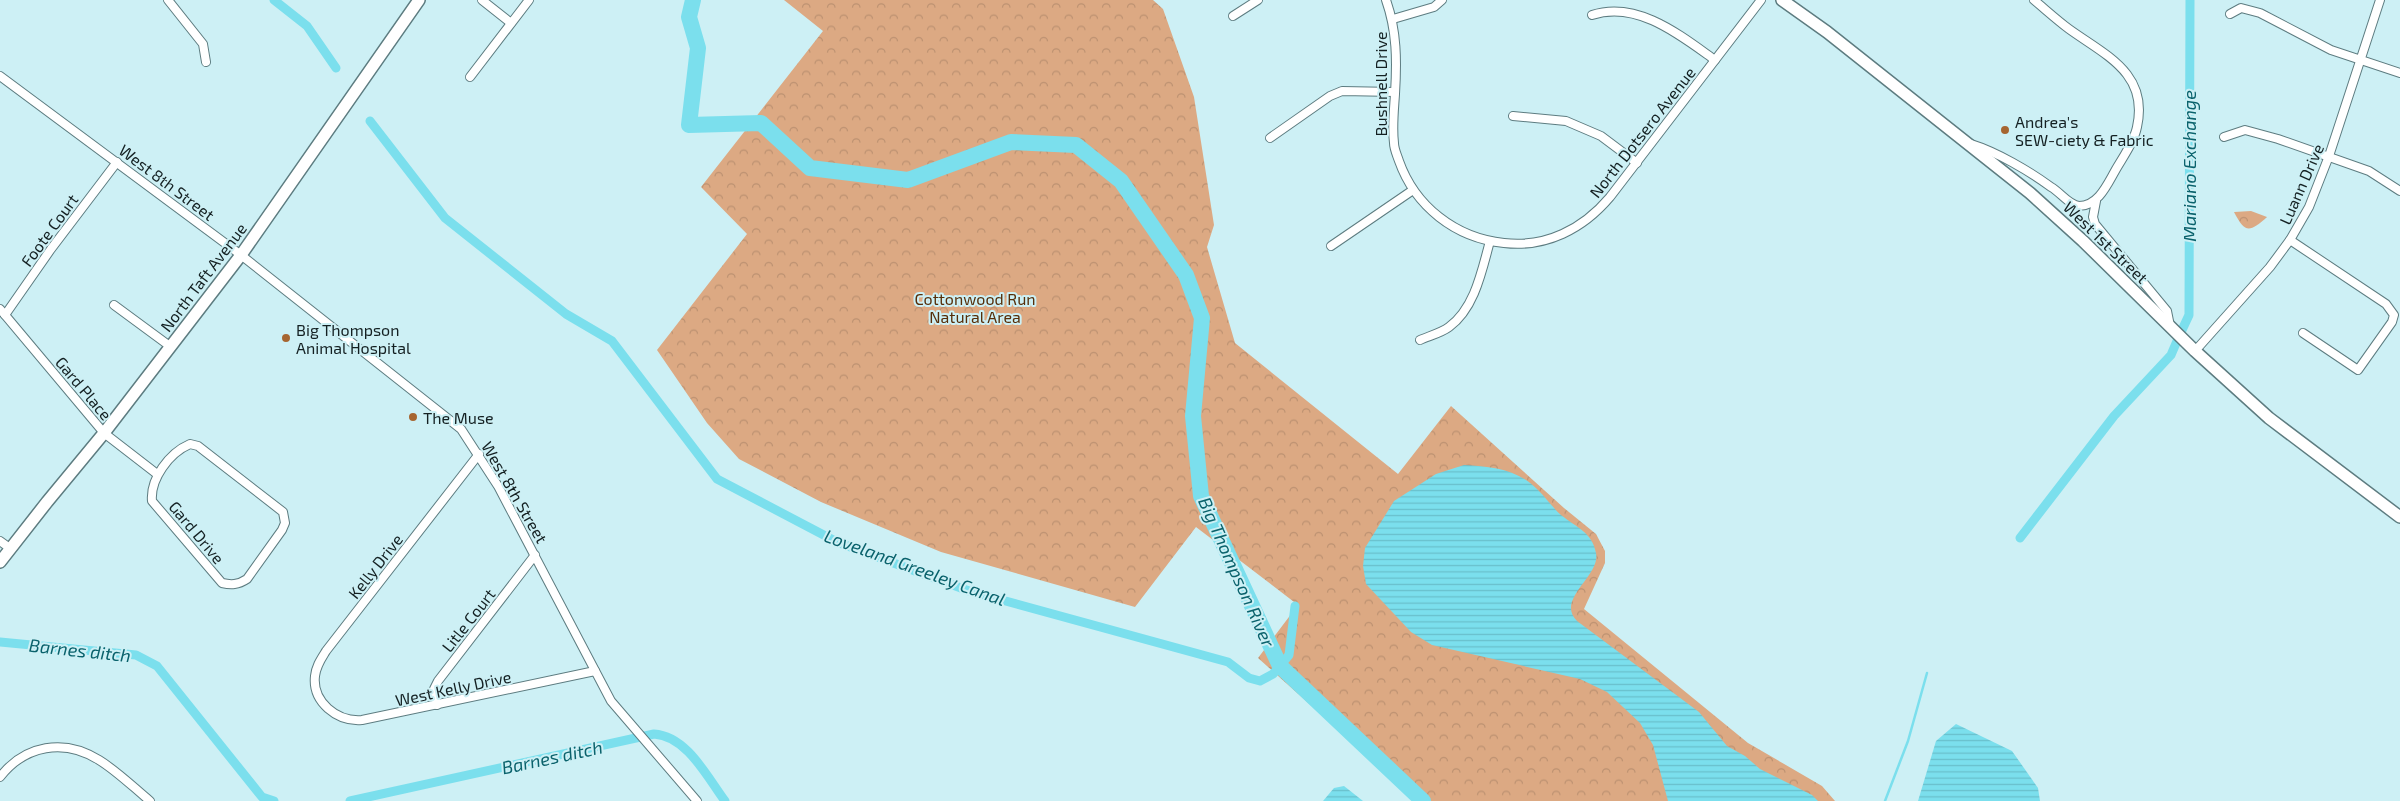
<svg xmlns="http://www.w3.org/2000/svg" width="2400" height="801" viewBox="0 0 2400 801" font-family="'Exo 2',sans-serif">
<defs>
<pattern id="park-crowns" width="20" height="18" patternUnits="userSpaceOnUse" patternTransform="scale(1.25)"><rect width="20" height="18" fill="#dca983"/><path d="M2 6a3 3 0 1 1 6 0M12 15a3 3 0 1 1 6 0" fill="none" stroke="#bc9171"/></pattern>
<pattern id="water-rules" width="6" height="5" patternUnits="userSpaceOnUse" patternTransform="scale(1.25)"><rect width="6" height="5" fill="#7bdfed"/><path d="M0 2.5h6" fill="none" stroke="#69bfcb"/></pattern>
</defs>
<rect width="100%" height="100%" fill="#cdf0f5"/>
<g fill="url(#park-crowns)">
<path d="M784,0h369l10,9 31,88 20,128 -7,22 28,96 163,131 53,-68 113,102 32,26 9,17v12l-21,46 164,134 74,43 13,15h-417l-160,-143 40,-53 -102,-78 -61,80 -194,-55 -120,-50 -82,-43 -32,-36 -50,-73 90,-116 -46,-47 122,-156z"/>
<path d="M2251,211l16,6c-18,16 -22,16 -33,-5z"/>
</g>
<g fill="url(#water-rules)">
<path d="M1464,465c28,2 52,3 74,25 8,8 15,18 23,25 16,13 31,17 35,38 5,23 -41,46 -19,68l122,91 28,34 18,10 15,13 52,26 6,6h-150l-15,-56 -13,-22 -33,-31 -27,-13 -148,-34 -21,-13 -45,-48 -3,-18 2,-18 29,-47 42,-27z"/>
<path d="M1956,724l56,27 26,37 2,13h-122l18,-60z"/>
<path d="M1344,786l19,15h-40l11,-13z"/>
</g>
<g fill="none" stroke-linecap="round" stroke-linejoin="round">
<path stroke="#7bdfed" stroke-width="2.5" d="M1885,801l23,-60 19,-68"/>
<g stroke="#7bdfed" stroke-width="9">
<path d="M274,0l33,26 29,42"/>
<path d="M370,121l75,97 121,96 46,27 105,138 120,63 132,49 259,71 21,16 11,3 13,-7 16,-19 6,-49"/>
<path d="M2182,330l7,-15 1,-315"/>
<path d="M2020,538l94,-122 57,-61 6,-14"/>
<path d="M0,642l136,13 21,11 105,131 12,4"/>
<path d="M350,801l304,-67c33,2 53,43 71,67"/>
</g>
<path stroke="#7bdfed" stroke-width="16" d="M693,0l-4,17 9,31 -9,77 72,-2 49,45 98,12 103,-38 65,3 45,36 65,94 16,43 -9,98 8,80 79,170 143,135"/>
<g stroke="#5d7c80" stroke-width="10">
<g id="minor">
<path d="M168,0l35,44 3,18"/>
<path d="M482,0l29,23"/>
<path d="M1386,0c11,31 11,61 9,94 -1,16 -3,33 -1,49 0,6 3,12 5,18 16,45 56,77 105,82 42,5 79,-14 106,-46l151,-197"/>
<path d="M2230,14l11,-6 19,5 71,37 69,23"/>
<path d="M1592,15c45,-15 88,20 123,45"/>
<path d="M1233,16l25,-16"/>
<path d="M1393,19l41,-12 8,-7"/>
<path d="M0,76l241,179 220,174 37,57 113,215 86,100"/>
<path d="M470,77l59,-77"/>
<path d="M1513,116l53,5 35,15 36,27"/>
<path d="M2224,137l21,-7 33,9 91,32 31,20"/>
<path d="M1270,138l60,-42 12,-5 53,1"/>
<path d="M1971,144c26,8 58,27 80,43 9,5 18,18 28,19 19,0 28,-21 36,-35 8,-14 19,-29 22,-44 12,-54 -32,-72 -68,-98 -12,-9 -23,-19 -35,-29"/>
<path d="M2096,201l-3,16 2,7 72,87 3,15"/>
<path d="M2290,240l96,64 8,11 -2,7 -34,48 -55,-37"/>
<path d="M1331,246l82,-56"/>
<path d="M114,305l57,42"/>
<path d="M0,309l104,124 53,41"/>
<path d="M5,315l46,-66 66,-87"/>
<path d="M1420,340c9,-4 21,-7 29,-13 26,-19 33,-57 41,-86"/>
<path d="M2195,351l75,-84 20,-27 19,-33 20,-51 51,-156"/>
<path d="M190,444l8,2 85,66 2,11 -3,7 -35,49c-9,6 -16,6 -25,4l-70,-82c-2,-22 17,-48 38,-57z"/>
<path d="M479,454l-153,197c-5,8 -10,15 -11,25 -3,26 22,46 47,44l233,-49"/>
<path d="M0,541l11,8"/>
<path d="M437,705l-3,-16 4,-8 97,-126"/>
<path d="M0,777c25,-32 64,-39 99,-17 18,11 34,27 51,41"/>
</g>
</g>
<g stroke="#5d7c80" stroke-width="14">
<g id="secondary">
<path d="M1782,0l45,32 203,161 53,48 112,110 74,67 131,99"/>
<path d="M0,562l47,-60 57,-69 137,-178 178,-255"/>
</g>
</g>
<use href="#minor" stroke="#fff" stroke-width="8"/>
<use href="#secondary" stroke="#fff" stroke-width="11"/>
</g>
<g fill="#a66530" stroke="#cdf0f5" stroke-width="2">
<circle cx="2005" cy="130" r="5"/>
<circle cx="286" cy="338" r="5"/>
<circle cx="413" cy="417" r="5"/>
</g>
<g text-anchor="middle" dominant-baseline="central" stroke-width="4" stroke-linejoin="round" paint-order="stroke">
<g font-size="16" fill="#142022" stroke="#cdf0f5">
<text transform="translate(1380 84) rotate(-90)">Bushnell Drive</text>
<text transform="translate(1642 132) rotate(-52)">North Dotsero Avenue</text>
<text transform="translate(167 182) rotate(37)">West 8th Street</text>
<text transform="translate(2301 184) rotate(-66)">Luann Drive</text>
<text transform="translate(49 230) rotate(-54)">Foote Court</text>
<text transform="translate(2106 242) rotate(44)">West 1st Street</text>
<text transform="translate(203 277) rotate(-53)">North Taft Avenue</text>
<text transform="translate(84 388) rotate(50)">Gard Place</text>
<text transform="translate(515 492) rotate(60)">West 8th Street</text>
<text transform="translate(197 532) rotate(50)">Gard Drive</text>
<text transform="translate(375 566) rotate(-52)">Kelly Drive</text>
<text transform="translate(468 620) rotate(-52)">Litle Court</text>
<text transform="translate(453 688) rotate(-12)">West Kelly Drive</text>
</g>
<g font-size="16" fill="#142022" stroke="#cdf0f5" text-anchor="start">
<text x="2015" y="121">Andrea's<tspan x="2015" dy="18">SEW-ciety &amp; Fabric</tspan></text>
<text x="296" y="329">Big Thompson<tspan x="296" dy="18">Animal Hospital</tspan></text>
<text x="423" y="417">The Muse</text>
</g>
<g font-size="16" fill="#562e09" stroke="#cdf0f5">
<text x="975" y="298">Cottonwood Run<tspan x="975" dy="18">Natural Area</tspan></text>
</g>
<g font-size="18" font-style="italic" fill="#0a626c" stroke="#cdf0f5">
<text transform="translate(2189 166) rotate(-90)">Mariano Exchange</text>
<text transform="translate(915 567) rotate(20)">Loveland Greeley Canal</text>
<text transform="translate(1237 572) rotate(66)">Big Thompson River</text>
<text transform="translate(80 650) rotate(6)">Barnes ditch</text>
<text transform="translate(552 757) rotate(-12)">Barnes ditch</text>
</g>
</g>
</svg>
